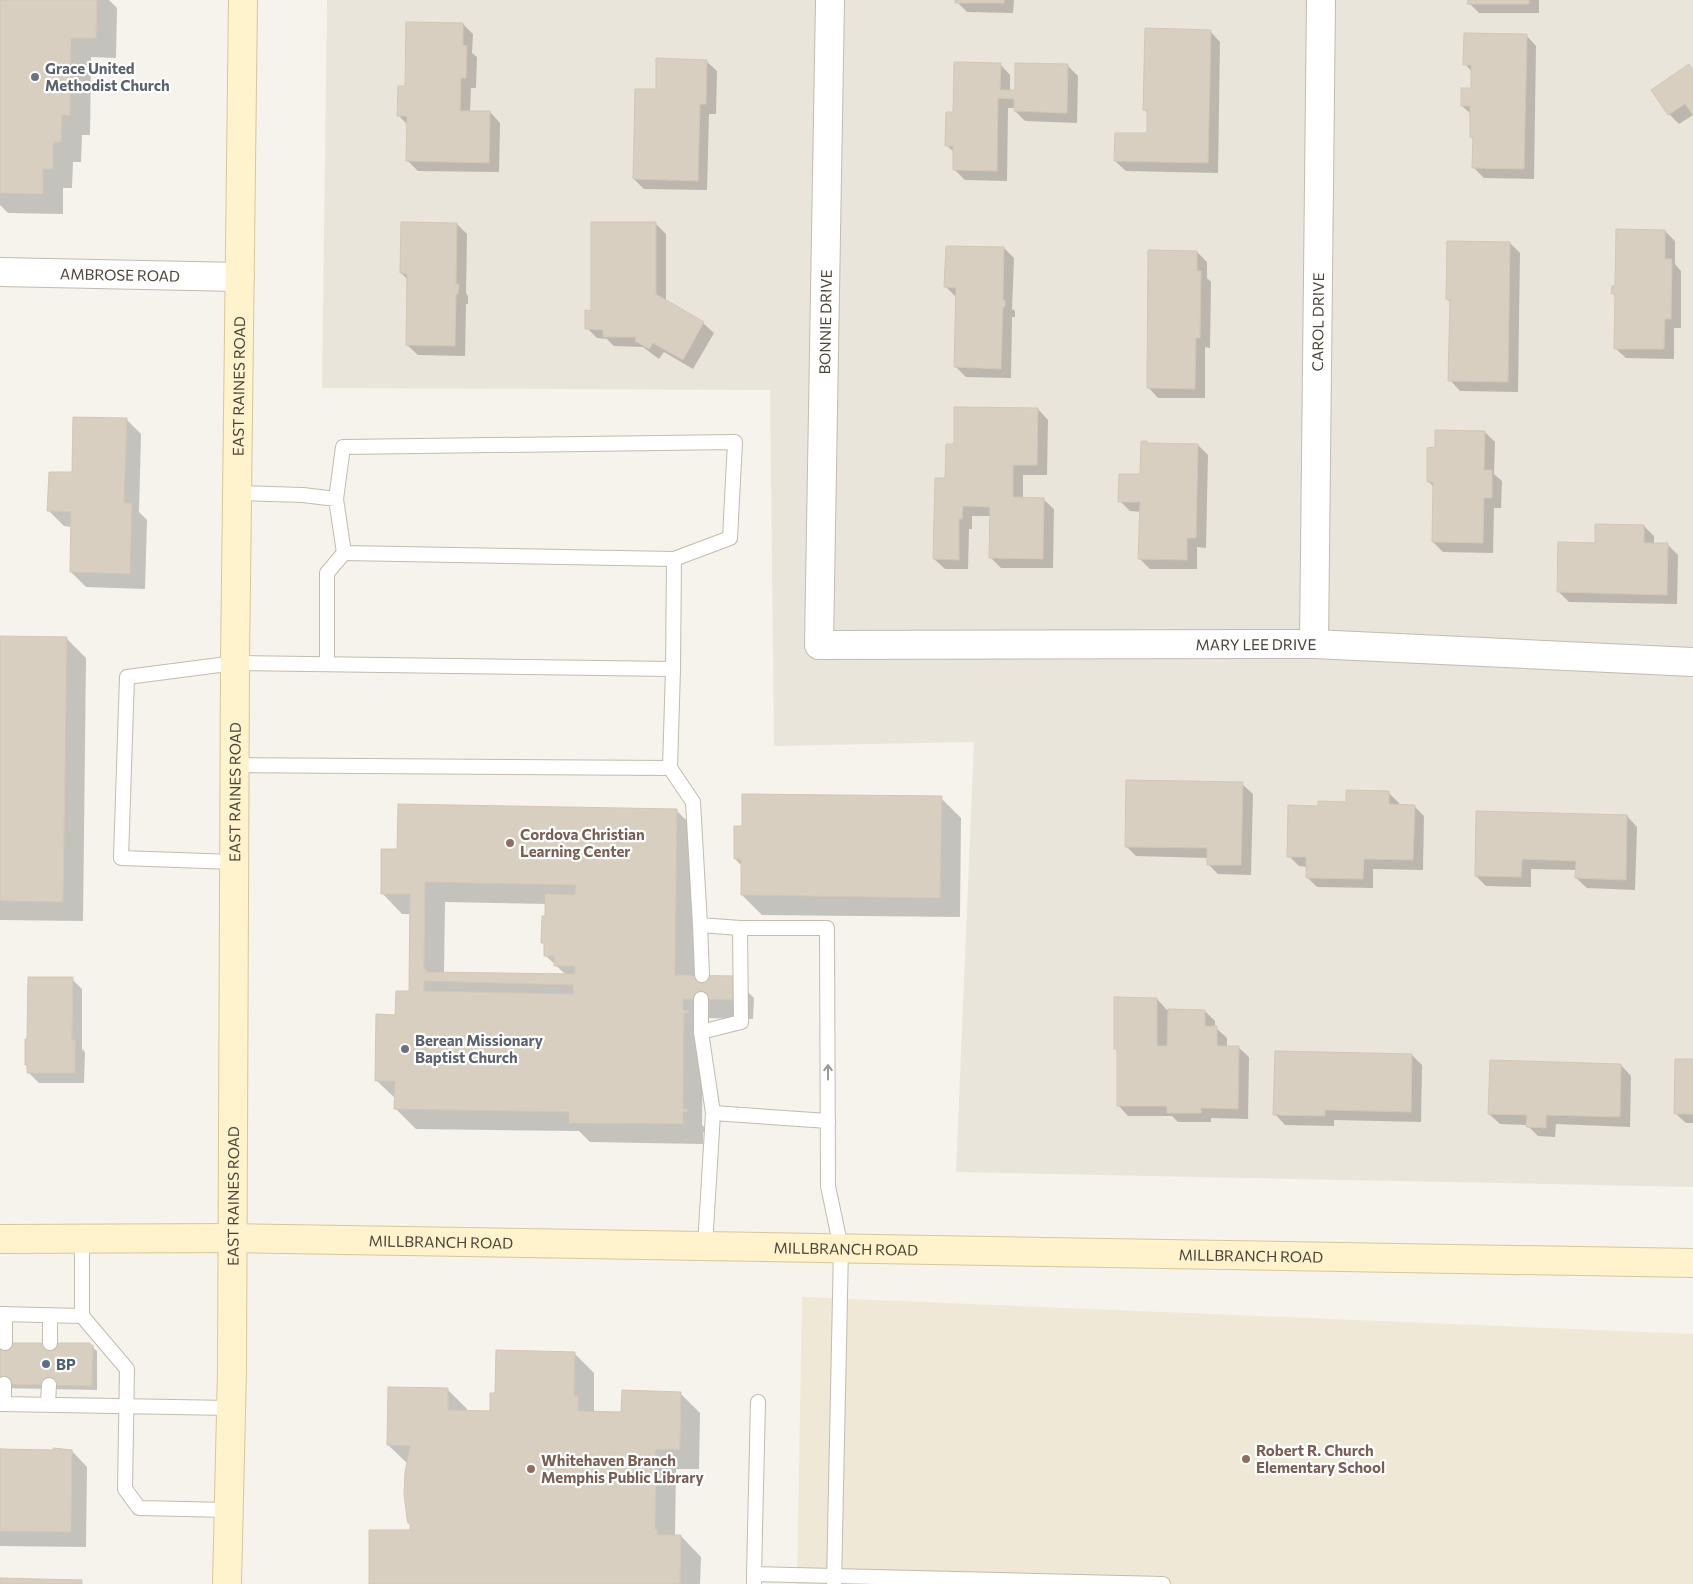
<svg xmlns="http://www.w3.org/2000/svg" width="1693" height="1584" viewBox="0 0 1693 1584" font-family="Commissioner,sans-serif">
<rect width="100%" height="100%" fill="#f6f3ec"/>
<path fill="#eae5da" d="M327,0h1366v1187l-737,-15 18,-430 -200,4 -4,-356 -448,-2z"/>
<path fill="#efe8d6" d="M802,1297l891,37v250h-896z"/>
<g fill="#0003" fill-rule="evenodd">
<path d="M0,0h109l8,8 -1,50 -25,-1 -1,78h-8l-1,27h-8l-1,26h-9v26l-55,-1 -8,-8z"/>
<path d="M957,0h57l-1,13 -46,-1 -10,-10z"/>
<path d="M1469,0h70v13h-60l-10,-10z"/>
<path d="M463,24l10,10 -1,19 5,4 -1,31h-5l-1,24h20l10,11 -1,49 -81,-1 -10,-10v-36l-10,-10 8,-28z"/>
<path d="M1210,31l10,11 -2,131 -92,-2 -11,-10 33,-26v-22l-4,-4z"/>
<path d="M1526,35l10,11 -2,133 -50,-1 -10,-10v-28l-3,-3 1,-22 -10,-9 10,-17v-17l-7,-8z"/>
<path d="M706,61l11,10 -1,43h-7l-2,76 -63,-1 -10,-10 23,-89z"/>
<path d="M1000,64l10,11v16h6l52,-25 10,10 -1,47 -52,-2 -10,-10v-3h-7l-1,73 -42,-1 -11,-11 1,-16 -9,-8 9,-32z"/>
<path d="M1689,66l4,4v45l-14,9 -10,-10 -16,-23z"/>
<path d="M457,224l10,10 -1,59 2,3v8h-2l-1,52 -47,-1 -11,-10 2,-64 -8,-8z"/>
<path d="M656,224l10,10v67l37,22 11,10 -21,36 -29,-17 -5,7 -16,-12 -29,-1 -7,-7 -10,-1 -10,-10 5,-16z"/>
<path d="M1665,231l10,10v23l6,7v57h-7v31l-48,-1 -11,-10 1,-51 -3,-4z"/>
<path d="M1510,243l10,10 -2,139 -58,-1 -10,-11 1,-77 -4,-4z"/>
<path d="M1004,248l10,10 -2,51 3,2v6h-3l-1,61 -45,-1 -10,-10v-70l-10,-10z"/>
<path d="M1197,252l10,10v16l4,4 -1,66 -5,-1v51h-47l-10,-11z"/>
<path d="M1038,409l10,11 -1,55h-24v24h20l11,10 -1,59h-52l-11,-11 1,-41h-19v13h-3l-1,40h-23l-11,-10 12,-80 9,-34z"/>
<path d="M126,419l15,15 -2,78 8,8 -2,69 -59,-2 -15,-15 1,-45 -8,-1 -15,-15 24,-38z"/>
<path d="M1485,432l10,10 -1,32 8,7 -1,27h-7l-1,45 -50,-1 -10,-10 1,-55 -6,-6 8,-32z"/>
<path d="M1147,442l2,2 49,1 10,10 -2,93 -9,-1v22h-47l-11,-11 2,-46 -11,-1 -10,-10 21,-26z"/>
<path d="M1644,526l10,10v8h13l11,11 -1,49 -108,-2 -10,-10 37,-48z"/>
<path d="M0,637l66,1 20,20 -3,263 -83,-1z"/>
<path d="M1242,784l11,10 -2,81 -33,-1 -10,-10v-6l-72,-2 -10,-10z"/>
<path d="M1389,793l10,10v3h15l10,10 -1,54 -50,-1v19l-56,-1 -10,-10v-10l-8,-1 -10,-10 30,-49 28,-4z"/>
<path d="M941,798l20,20 -1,99 -198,-2 -20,-20v-29l-7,-7z"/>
<path d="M677,811l20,20 -2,146h38l21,21 -1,21 -50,-1 -1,107 5,5v2h-4v12l-113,-2 -11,-11 -163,-2 -21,-21 1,-9 -20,-19 20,-64 14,-23 1,-79h-9l-20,-21 16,-43zM445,902l101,2 -3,39 2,3v9l21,20 -122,-2z"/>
<path d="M1627,816l10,11 -2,63 -48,-2 -11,-10 1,-8 -46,-1v18l-45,-1 -10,-10z"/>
<path d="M72,979l10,10v60l3,3 -1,31h-45l-10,-10 -1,-6 -2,-2z"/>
<path d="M1157,999l10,11 38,1 10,10v6l12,11v9h11l11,10 -1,62 -37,-1v4h-33l-6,-6h-44l-10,-11v-53l-3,-4z"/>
<path d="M1412,1055l10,10 -1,57 -87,-2v6l-49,-1 -10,-11z"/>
<path d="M1693,1060v63h-7l-11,-10z"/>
<path d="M1621,1065l10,11 -1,51 -74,-3 -1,13 -17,-1 -11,-11 -27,-1 -11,-10z"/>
<path d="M91,1346l6,5v39l-97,-2z"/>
<path d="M574,1353l20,20v40h29l57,-20 20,20 -1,56h-23l-1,67h6l20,21 -1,27h-330l41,-52 -3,-68 -20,-19 59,-56 20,20v3h24l5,-18z"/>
<path d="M0,1449l72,2 15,16 -1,80 -86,-1z"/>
</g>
<g fill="#d8cfc1" stroke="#d3c7b4" fill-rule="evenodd">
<path d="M0,0h97l-1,38h-25l-1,77h-8l-1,27h-8v27h-10v25l-43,-1z"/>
<rect x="955" y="0" width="49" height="3"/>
<path d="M1468,0h61v4h-62z"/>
<path d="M406,22l57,1v22l4,1 -1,32h-5l-1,33h30l-1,52 -83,-2 1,-45h-10l1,-30h7z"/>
<path d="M1145,28l66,2 -3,133 -94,-2 1,-28h32v-23h-4z"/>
<path d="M1464,33l63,1 -3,135 -52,-1 1,-31h-3v-31h-9v-18h10v-23h-8z"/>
<path d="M656,58l51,2 -1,44h-6l-2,77 -65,-2 2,-90h21z"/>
<path d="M954,62l47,1 -1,27h15v-27l53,1 -1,49 -53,-2v-12l-16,-1 -1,73 -44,-1v-24h-8l1,-34h7z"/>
<path d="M1689,64l4,6v45l-8,-11 -17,11 -17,-25z"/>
<path d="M401,222l56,1 -1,61h3l-1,10h-2l-1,52 -49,-1 1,-71 -7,-1z"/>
<path d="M591,222h65v72l48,28 -21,38 -30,-17 -4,6 -14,-8 1,-4h-33v-7l-18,-1v-19l6,1z"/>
<path d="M1616,229l49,1v29h7l-1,60h-6l-1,30h-50l1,-55h-4l1,-8h3z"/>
<path d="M1447,241l63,1 -2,140 -60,-1 2,-81 -4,-1z"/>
<path d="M946,246l58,1 -1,53h2v7h-2l-2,62 -47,-2 2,-79 -12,-1z"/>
<path d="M1148,250l49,1v20h4l-1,67h-4l-1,51 -48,-1z"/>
<path d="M954,407l84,1 -1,57h-24v32l31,1 -1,61 -54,-1 1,-51 -27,-1 -1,13h-3v41l-26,-1 2,-81h10l1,-34h8z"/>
<path d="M73,417l54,1 -3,85h8l-2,71 -60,-2 1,-60 -24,-1 2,-39h23z"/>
<path d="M1435,430l50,1 -1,39h8v28h-8l-1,45 -51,-1 1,-60h-6v-34l8,-1z"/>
<path d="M1141,441h6v2l51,1 -2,94h-9v22l-49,-1 2,-57h-22l1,-28h21z"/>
<path d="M1595,524l49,1v18h24l-1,52 -110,-3 1,-50 37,1z"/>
<path d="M0,636l67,1 -4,265 -63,-1z"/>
<path d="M1126,780l117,2 -2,83h-34v-17l-82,-1z"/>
<path d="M1346,790l43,1v13l26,1 -2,55 -49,-1 -1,20 -57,-1v-21h-19l1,-52 30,1v-5l28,1z"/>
<path d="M742,794l200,2 -2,102 -199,-3v-36h-7v-33h8z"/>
<path d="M398,804l279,5 -2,166 59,1 -1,24 -50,-1v11l6,1 -1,2h-4l-1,96h4v3h-4v12l-114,-1v-11l-175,-3 1,-28h-20l1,-67 19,1 1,-24h13l1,-97h-29v-45h16zM425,882l151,3 -1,10 -30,-1v22h-3l-1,27h3v13h10v10h21v8l-149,-2v-3h-2zM424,981l149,4v9l-149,-3z"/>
<path d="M1476,811l151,4 -1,65 -51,-2 1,-17 -54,-2 -1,18 -46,-1z"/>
<path d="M28,977h45l-1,63h3v33h-48v-8h-2v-26h2z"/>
<path d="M1114,997l43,1v48h10l1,-37 37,1v16h12v20h22l-1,63 -37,-1v5h-34v-7h-50v-57h-3z"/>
<path d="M1275,1051l137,3 -1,58 -86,-2v6l-52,-1z"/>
<path d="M1675,1059h18v55h-19z"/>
<path d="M1490,1060l131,4 -1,53 -74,-2v13l-20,-1 1,-12 -39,-1z"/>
<path d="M0,1343h90v2h3l-1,41 -92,-2z"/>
<path d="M496,1350l79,2 -1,43 4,1v15l43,1 1,-22 59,2 -1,58 -24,-1 -1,80h2v6h24l-1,49h-311v-54h41v-7h-2l-1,-5 -3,-24 1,-22 5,-26 -23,-1 1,-58 60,1v22l42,1v-18h5z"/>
<path d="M0,1448l2,1 51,1v-2l19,2 -1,82 -71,-1z"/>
<path d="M0,1578l82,2v4h-82z"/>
</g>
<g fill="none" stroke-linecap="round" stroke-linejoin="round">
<g stroke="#c2bbae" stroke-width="16">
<g id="service">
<path d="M336,499l7,-52 392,-5 -5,96 -56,21"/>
<path d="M327,664v-91l17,-20"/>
<path d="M234,765l436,3 3,-99"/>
<path d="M670,768l23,34 7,123 40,3h87l1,258 13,62 -7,336"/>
<path d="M235,862l-114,-4 6,-181 108,-14 438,6 1,-110 -330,-6 -8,-54 -33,-4 -65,-2"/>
<path d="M700,925l2,50"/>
<path d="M701,999v33l12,81"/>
<path d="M701,1032l40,-10 -1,-94"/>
<path d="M82,1238v78l45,53 -2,120 14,19 89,2"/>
<path d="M705,1246l8,-133 115,8"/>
<path d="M0,1314l82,2"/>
<path d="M50,1316v27"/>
<path d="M5,1343v-29"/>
<path d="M0,1404l231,4"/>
<path d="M4,1404v-20"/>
<path d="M48,1404l1,-19"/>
<path d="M754,1574l4,-172"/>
<path d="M754,1584v-10l409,10"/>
</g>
</g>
<g stroke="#c2bbae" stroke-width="30">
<g id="minor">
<path id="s1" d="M830,0l-11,645 495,-1 379,18"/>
<path id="s2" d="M0,272l240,5"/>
<path id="s3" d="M1314,644l7,-644"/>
</g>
</g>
<g stroke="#d6c79b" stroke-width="30">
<g id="secondary">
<path id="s4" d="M0,1239l232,-1 1461,25"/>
<path id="s5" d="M227,1584l5,-214 3,-707 8,-663"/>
</g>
</g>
<use href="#service" stroke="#fff" stroke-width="14"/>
<use href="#minor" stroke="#fff" stroke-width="28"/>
<use href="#secondary" stroke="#fff3cd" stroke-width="28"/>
</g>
<defs><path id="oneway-shaft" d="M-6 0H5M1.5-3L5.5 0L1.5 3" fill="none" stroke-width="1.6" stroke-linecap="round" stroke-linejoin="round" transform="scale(1.25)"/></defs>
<use stroke="#9c9892" href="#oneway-shaft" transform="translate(828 1072) rotate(-90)"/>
<g fill="#6b7280" stroke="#fff" stroke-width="2">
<circle cx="35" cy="77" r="5"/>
<circle cx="405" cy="1049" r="5"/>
</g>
<g fill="#8d6e63" stroke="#fff" stroke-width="2">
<circle cx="510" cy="843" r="5"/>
<circle cx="1246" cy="1459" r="5"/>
<circle cx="531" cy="1469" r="5"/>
</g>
<circle fill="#5c6f8a" stroke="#fff" stroke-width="2" cx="46" cy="1364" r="5"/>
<g text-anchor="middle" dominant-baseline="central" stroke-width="4.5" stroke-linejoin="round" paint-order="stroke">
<g font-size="15" font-weight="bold" fill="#5b616d" stroke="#fff" text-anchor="start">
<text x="45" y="68">Grace United<tspan x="45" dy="17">Methodist Church</tspan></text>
<text x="415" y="1040">Berean Missionary<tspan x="415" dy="17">Baptist Church</tspan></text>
</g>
<g font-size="15" fill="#4b4439" stroke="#fff">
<text stroke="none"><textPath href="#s2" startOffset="120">AMBROSE ROAD</textPath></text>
<text transform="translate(825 322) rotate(-89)">BONNIE DRIVE</text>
<text stroke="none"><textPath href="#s3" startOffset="322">CAROL DRIVE</textPath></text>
<text stroke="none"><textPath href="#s5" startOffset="1198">EAST RAINES ROAD</textPath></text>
<text stroke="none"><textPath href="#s1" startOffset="1082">MARY LEE DRIVE</textPath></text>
<text stroke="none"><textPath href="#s5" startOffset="792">EAST RAINES ROAD</textPath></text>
<text stroke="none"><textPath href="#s5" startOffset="388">EAST RAINES ROAD</textPath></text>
<text stroke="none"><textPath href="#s4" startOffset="441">MILLBRANCH ROAD</textPath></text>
<text stroke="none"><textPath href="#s4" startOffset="846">MILLBRANCH ROAD</textPath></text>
<text stroke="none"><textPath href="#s4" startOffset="1251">MILLBRANCH ROAD</textPath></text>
</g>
<g font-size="15" font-weight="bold" fill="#785e54" stroke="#fff" text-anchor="start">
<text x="520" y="834">Cordova Christian<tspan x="520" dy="17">Learning Center</tspan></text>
<text x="1256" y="1450">Robert R. Church<tspan x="1256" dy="17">Elementary School</tspan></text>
<text x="541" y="1460">Whitehaven Branch<tspan x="541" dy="17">Memphis Public Library</tspan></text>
</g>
<g font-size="15" font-weight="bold" fill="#4e5e75" stroke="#fff" text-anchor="start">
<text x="56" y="1364">BP</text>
</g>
</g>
</svg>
